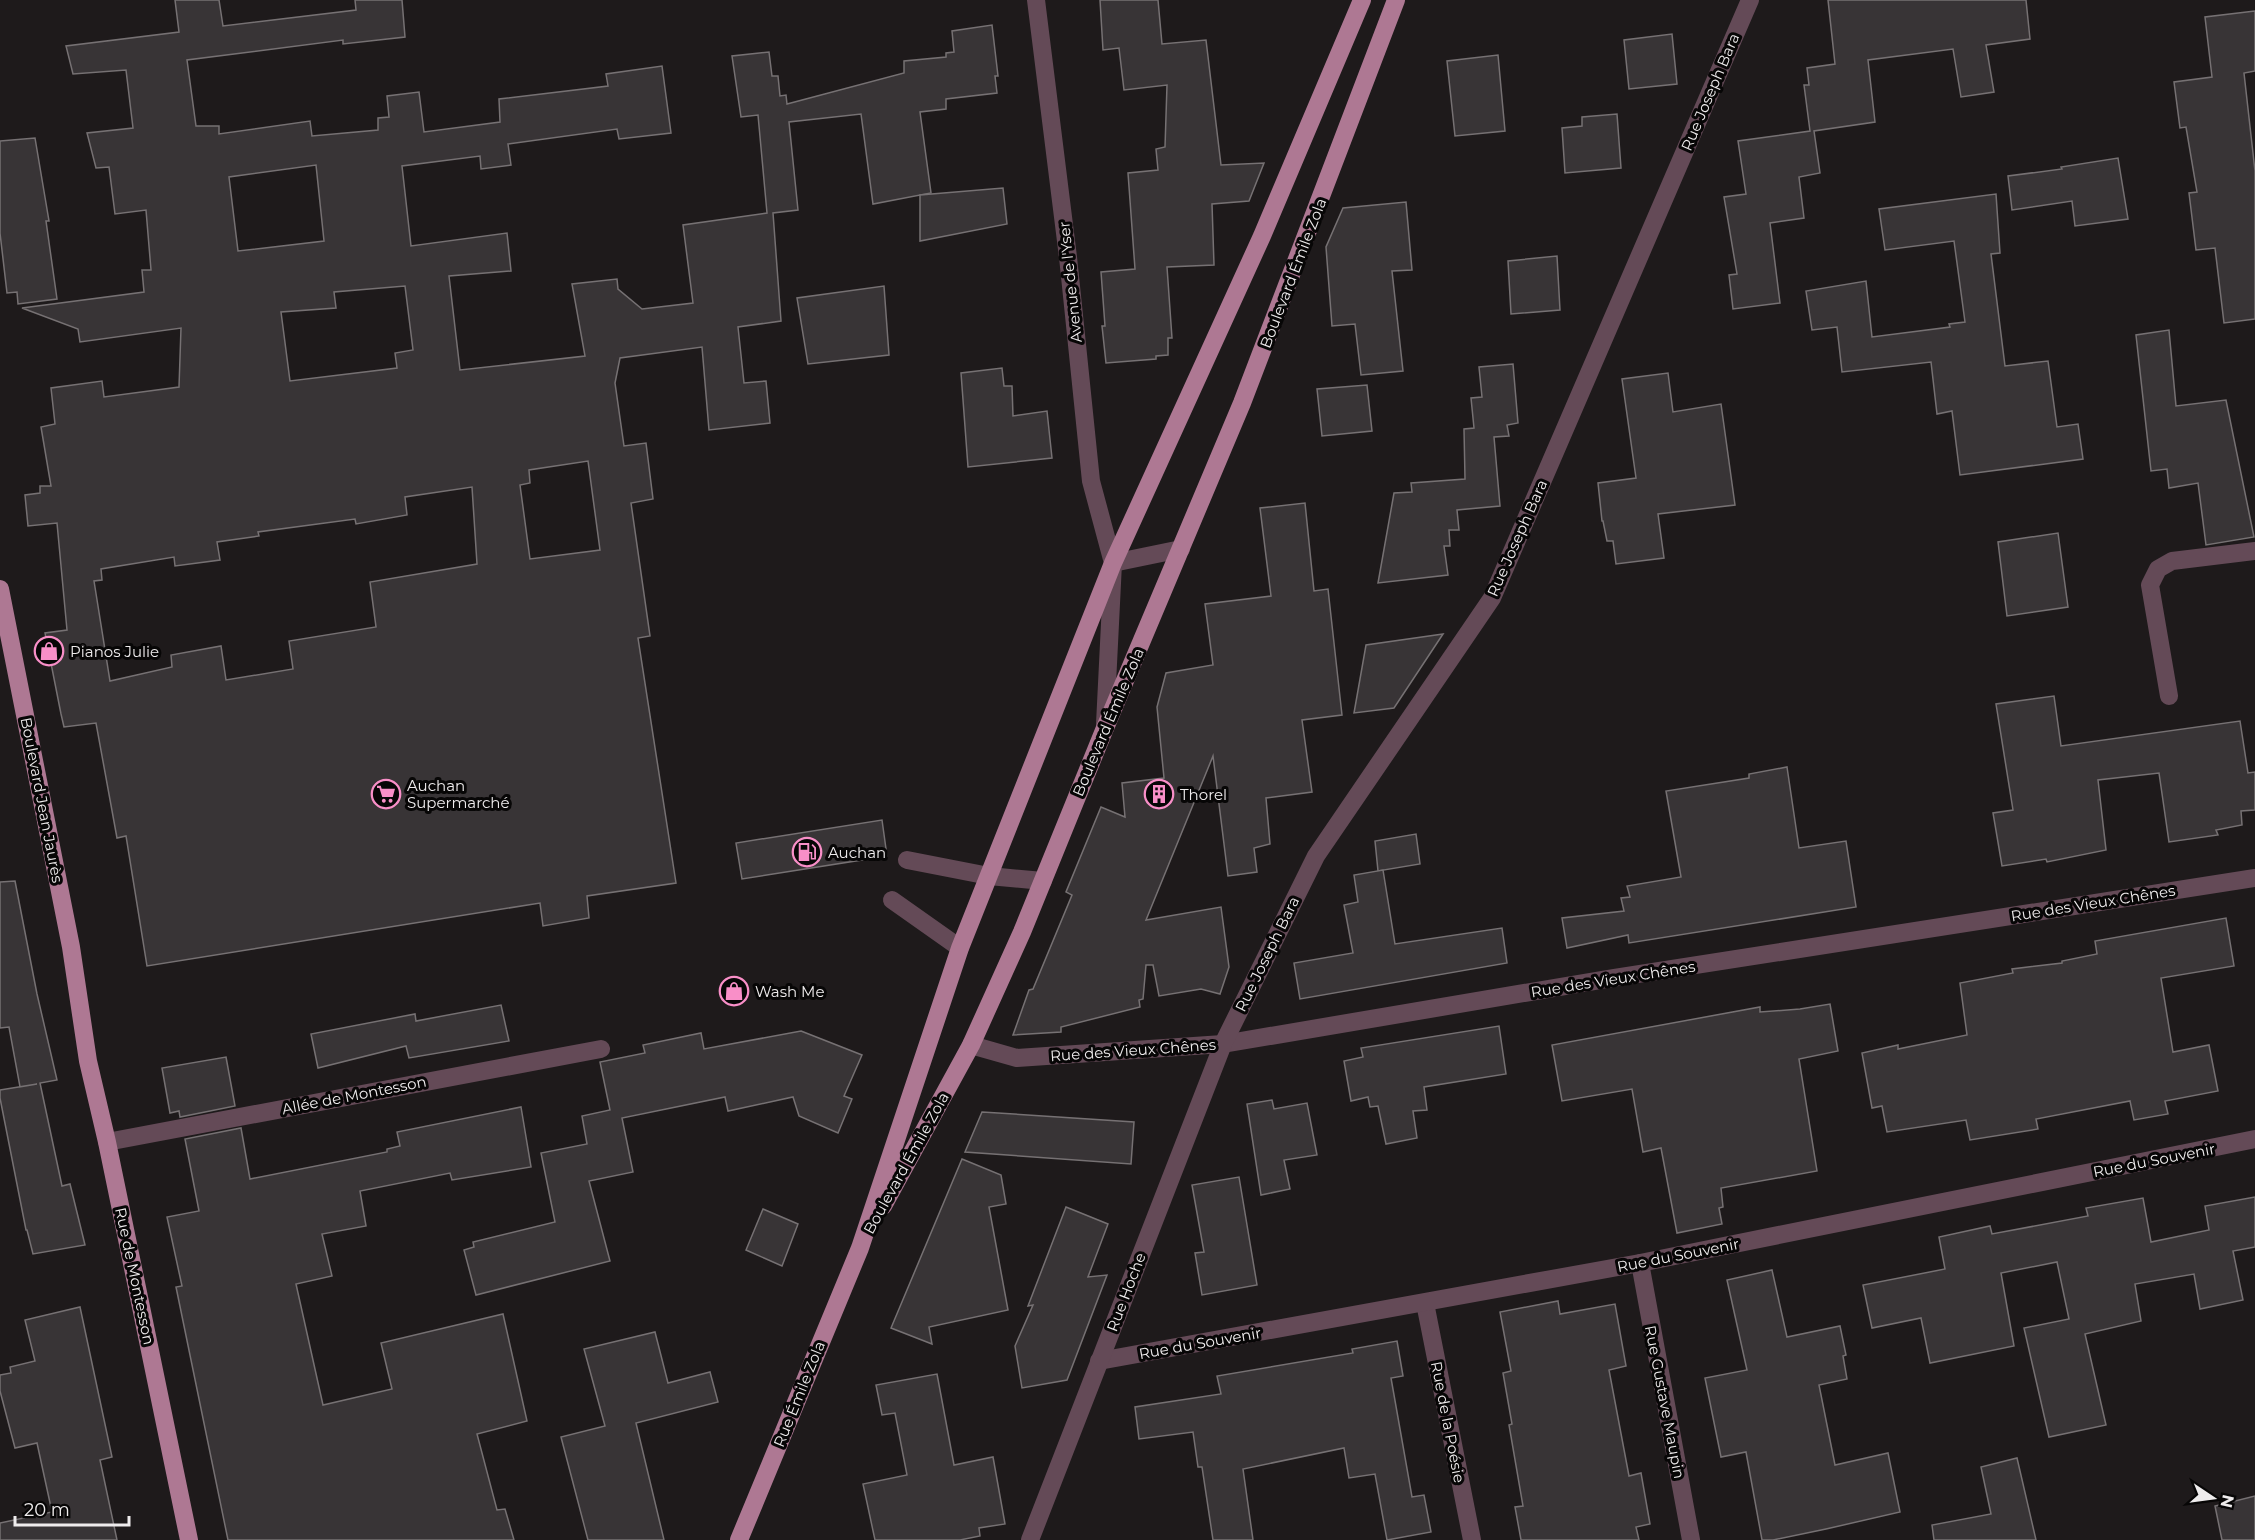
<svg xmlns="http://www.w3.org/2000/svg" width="2255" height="1540" viewBox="0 0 2255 1540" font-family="Montserrat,sans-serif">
<rect width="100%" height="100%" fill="#1e1a1b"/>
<g fill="#383436" stroke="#767173" stroke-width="1.5" fill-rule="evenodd">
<path d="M175,0h44l4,26 133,-16 -1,-10h47l3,37 -62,7v-4l-156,20 9,66h23v8l91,-13 2,15 66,-6v-12l11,-1 -2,-21 32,-4 5,40 76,-10 -1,-23 109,-13 -2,-12 56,-8 9,67 -52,6 -2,-10 -109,15 3,21 -30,4 -1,-13 -78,10 9,80 96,-13 4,38 -62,5 11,94 125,-14 -13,-72 45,-5 1,10 24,20 51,-6 -10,-78 84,-12 -9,-98 -17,2 -9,-61 37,-4 3,24h6l2,20 6,-1 1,9 117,-31v-12l42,-4v-4l8,-1 -2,-21 40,-6 6,51h-3l2,17 -51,6v10l-26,3 11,81 -58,11 -12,-90 -72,8 9,88 -25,3 8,108 -43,6 6,56 22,-2 4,42 -61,7 -7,-83 -82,11 -5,25 9,63 22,-3 7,56 -22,4 19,133 -12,2 38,245 -89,13 2,22 -46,8 -3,-23 -393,63 -21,-130 -9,2 -21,-115 -32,4 -3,-13 -16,-81 22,-3 -10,-107 -29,3 -3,-31 15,-2v-7h11l-10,-59 14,-3 -4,-36 51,-7 2,16 75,-10 2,-59 -101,14 -2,-13 -56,-21 122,-16 -2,-22h9l-5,-60 -31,4 -6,-47 -13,1 -9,-35 46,-5 -7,-58 -53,4 -7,-28 113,-14zM316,165l8,76 -86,10 -9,-74zM405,286l8,64 -18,3 2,15 -107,13 -9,-69 55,-4 -2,-16zM588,461l12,89 -70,9 -10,-74 10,-2 -1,-13zM472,487l5,77 -107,18 6,45 -87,14 4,28 -67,11 -5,-34 -50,9 1,12 -62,14 -16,-100 8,-1 -1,-11 73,-12 1,9 45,-6 -3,-18 42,-6 -1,-4 97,-13 1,5 51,-9 -2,-18z"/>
<path d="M1100,0h58l4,44 44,-4 15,125 43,-2 -15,38 -37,3 2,61 -47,2 5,71h-4v17l-12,1v3l-50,4 -4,-37h3l-4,-54 34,-3 -7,-96 30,-3 -2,-21 9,-2 2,-62 -43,5 -5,-42 -16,2z"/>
<path d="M1828,0h198l4,39 -44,6 8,47 -33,5 -8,-48 -85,11 7,62 -61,9 6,42 -21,4 5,41 -34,5 10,80 -47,6 -4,-34 8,-1 -13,-77 22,-3 -8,-53 72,-10 -6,-46h5l-2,-17 28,-4z"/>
<path d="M2255,11v60l-11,2 11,98v148l-31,4 -9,-75 -19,2 -7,-57 8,-1 -11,-65 -6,1 -6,-46 38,-5 -7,-60z"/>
<path d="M1672,34l5,50 -48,5 -5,-49z"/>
<path d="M1498,55l7,76 -50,5 -8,-75z"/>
<path d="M1617,114l4,54 -56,5 -3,-45 20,-2v-9z"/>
<path d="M35,138l14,83h-3l11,78 -39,5 -1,-12 -10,1 -7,-60v-92z"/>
<path d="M2118,158l10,61 -53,7 -3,-25 -60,9 -4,-34 54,-7 -1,-2z"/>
<path d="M1003,188l4,36 -87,17v-46z"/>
<path d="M1996,194l4,59 -9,1 14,112 43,-5 9,66 21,-3 5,35 -123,16 -8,-64 -15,3 -6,-52 -89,10 -5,-45 -25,3 -6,-39 60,-10 6,56 78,-10 -1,-3 16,-2 -11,-81 -69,9 -6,-41z"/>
<path d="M1406,202l6,68 -20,1 11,100 -42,4 -6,-51 -23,2 -6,-79 17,-39z"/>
<path d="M1557,256l3,54 -49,4 -3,-53z"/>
<path d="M884,286l5,69 -81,9 -11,-66z"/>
<path d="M2169,330l7,76 50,-6 28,137 -48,8 -8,-62 -29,5 -2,-19 -16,2 -15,-136z"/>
<path d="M1513,364l5,59 -11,2 2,11 -15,1 6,69 -43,4 2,20h-10l1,16h-6l4,29 -70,8 16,-90 18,-1 -1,-9 54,-4 -1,-50 10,-1 -3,-30 11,-1 -3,-30z"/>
<path d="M1002,368l2,18h8l1,30 34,-5 5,47 -84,9 -7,-94z"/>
<path d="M1668,373l5,39 48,-8 14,101 -77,9 6,44 -48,6 -3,-23h-6l-4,-20h-1l-4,-38 38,-5 -14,-99z"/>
<path d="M1367,385l5,46 -50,5 -5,-47z"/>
<path d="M1305,503l9,88 14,-2 14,126 -40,5 10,72 -46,6 4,46 -16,4 3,24 -29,4 -15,-120 -67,164 75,-13 8,60 -9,27 -19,-5 -42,7 -6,-31h-7l-3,34 -4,1 1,7 -79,20v5l-48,3 16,-45 4,-1 39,-94 -6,-3 35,-85 24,10 -3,-34 42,-5 -7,-71 9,-34 47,-8 -8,-61 66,-8 -11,-88z"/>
<path d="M2058,533l10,74 -61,9 -9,-74z"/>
<path d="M1443,634l-49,74 -40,5 12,-68z"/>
<path d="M2054,696l7,50 179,-25 8,52 7,-1v38l-14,1 1,14 -26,5 2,5 -49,7 -10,-69 -61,7 8,70 -59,12 -1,-3 -44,7 -9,-53 20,-3 -17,-106z"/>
<path d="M1787,767l12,81 47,-7 10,66 -227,36 -1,-8 -61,13 -5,-30 62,-7 -3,-13 9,-1 -3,-11 54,-9 -15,-86 83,-13v-4z"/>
<path d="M882,820l5,36 -145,23 -6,-36z"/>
<path d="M1416,834l4,30 -42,7 -3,-30z"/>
<path d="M1383,870l12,74 107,-16 5,35 -207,36 -6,-36 59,-10 -9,-48 14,-3 -4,-27z"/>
<path d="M15,881l22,113 20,86 -17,3 22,103 8,-2 15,61 -52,9 -6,-24h-1l-26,-132v-8l37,-6 -17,3 -11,-60 -9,1v-146z"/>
<path d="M2226,918l8,48 -73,12 12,74 36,-7 9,46 -53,10 3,13 -34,6 -4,-19 -94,18 2,10 -68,11 -4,-20 -79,12 -5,-26 -10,2 -10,-55 36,-8v4l69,-14 -7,-52 53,-10 -1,-4 50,-6v-2l35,-7 -2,-13z"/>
<path d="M1830,1004l8,47 -39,8 18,112 -96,17 2,19 -4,1 3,16 -45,9 -16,-85 -18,4 -11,-63 -70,12 -10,-56 208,-38v5l40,-3z"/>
<path d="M501,1005l8,36 -100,17 -3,-12 -88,22 -7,-34 104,-20 1,7z"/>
<path d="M1499,1026l7,48 -82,13 3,23 -14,1 4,27 -31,6 -8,-38 -8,1 -2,-10 -17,4 -7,-40 19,-4 -2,-9z"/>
<path d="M801,1031l61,24 -18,41 8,3 -14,34 -39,-17 -6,-19 -65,14 -3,-14 -103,21 11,54 -44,9 21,80 -134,34 -12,-45 10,-3 -1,-5 82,-20 -14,-69 46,-9 -5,-28 28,-6 -10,-48 45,-9 -2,-8 58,-12 3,16z"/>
<path d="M226,1057l9,49 -55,11 -1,-6 -9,2 -8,-45z"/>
<path d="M1272,1100l2,9 33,-6 10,52 -33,5 6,29 -29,6 -14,-91z"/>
<path d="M521,1107l10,60 -79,13 -2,-7 -90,18 6,35 -44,8 10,42 -36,8 27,121 69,-16 -11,-46 122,-29 24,107 -50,13 20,76 8,-1 9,31h-286l-52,-253 6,-1 -15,-69 32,-6 -14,-72 56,-11 9,51 137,-27v-3l13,-3 -3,-14z"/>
<path d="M982,1112l152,10 -3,42 -166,-12z"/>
<path d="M962,1159l39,16 5,29 -17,3 19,103 -79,17 3,17 -41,-16z"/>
<path d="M1239,1177l18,108 -55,10 -7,-42 9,-1 -12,-67z"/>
<path d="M2255,1197v50l-22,4 10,49 -43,9 -6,-35 -59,10 6,37 -56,13 21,91 -57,12 -25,-109 45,-9 -12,-57 -56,11 13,73 -84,17 -9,-45 -49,10 -9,-43 82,-16 -6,-32 51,-11 2,8 96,-18 -2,-8 57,-10 8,44 58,-12 -4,-24z"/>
<path d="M1066,1207l42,17 -20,53 19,-2 -40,105 -45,8 -7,-42 18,-41 -5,1z"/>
<path d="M763,1209l35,15 -16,42 -36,-16z"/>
<path d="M1772,1270l15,67 53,-11 6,29 -3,1 4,23 -28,6 16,80 53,-12 12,59 -74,17 -53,11h-11l-16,-88 -25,5 -16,-79 42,-8 -20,-90z"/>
<path d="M1558,1301l2,13 55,-10 11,62 -17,4 20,106 12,-3 9,51 -14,3 3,13h-118l-6,-33 8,-1 -14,-81 3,-1 -9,-51 8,-2 -11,-59z"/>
<path d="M80,1307l32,150 -12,3 17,80h-117v-17l52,-11 -15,-69 -22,5 -15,-57v-16l11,-2 -1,-6 25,-6 -10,-41z"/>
<path d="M655,1332l13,51 42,-11 8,30 -82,21 28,117h-76l-27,-103 44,-11 -21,-77z"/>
<path d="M1397,1341l6,35 -12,2 21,119 12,-2 7,37 -44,8 -12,-66 -26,4 -5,-30 -101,21 10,71h-40l-11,-73h-4l-5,-35 -54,7 -4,-32 86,-13 -4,-18 136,-23 -1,-4z"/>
<path d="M937,1374l17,91 39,-8 12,67 -26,4 1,8 -20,4h-85l-12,-56 44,-9 -12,-62 -13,2 -6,-30z"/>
<path d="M2017,1458l19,82h-102l-2,-15 59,-11 -10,-47z"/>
<path d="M2255,1496v44h-33l-7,-34z"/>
</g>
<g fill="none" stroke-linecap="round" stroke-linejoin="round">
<g stroke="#644a57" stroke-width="18">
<path d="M1036,0l32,257 23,224 22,82 -8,161"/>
<path d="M1113,563l68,-14"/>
<path d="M2169,696l-19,-111 8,-16 14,-8 83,-10"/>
<path d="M907,860l82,16 54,5"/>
<path d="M892,900l68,48"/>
<path d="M971,1045l46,13 206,-14 390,-66 642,-100"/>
<path d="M107,1142l494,-93"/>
<path d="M1640,1263l51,277"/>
<path d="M1425,1303l47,237"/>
<path d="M1099,1361l541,-98 615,-124"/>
<path d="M1030,1540l193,-496 93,-188 176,-258 258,-598"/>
</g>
<g stroke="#ae7893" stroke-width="18">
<path d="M0,589l71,358 17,114 19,81 82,398"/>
<path d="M883,1206l88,-161 51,-113 83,-204 137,-325 154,-403"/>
<path d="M739,1540l121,-292 100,-300 153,-385 149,-327 100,-236"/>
</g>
</g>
<defs>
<g id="shop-ring" transform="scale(1.5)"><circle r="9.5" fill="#070606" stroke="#f98fc8" stroke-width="1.5"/><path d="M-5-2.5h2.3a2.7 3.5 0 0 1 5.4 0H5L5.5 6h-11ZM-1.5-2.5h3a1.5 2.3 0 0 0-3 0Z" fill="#f98fc8"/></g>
<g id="supermarket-ring" transform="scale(1.5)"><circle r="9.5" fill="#070606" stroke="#f98fc8" stroke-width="1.5"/><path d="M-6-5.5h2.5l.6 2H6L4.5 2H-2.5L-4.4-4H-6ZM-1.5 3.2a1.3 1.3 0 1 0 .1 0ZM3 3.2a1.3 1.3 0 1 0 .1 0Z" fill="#f98fc8"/></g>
<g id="building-ring" transform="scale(1.5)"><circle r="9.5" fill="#070606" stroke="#f98fc8" stroke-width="1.5"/><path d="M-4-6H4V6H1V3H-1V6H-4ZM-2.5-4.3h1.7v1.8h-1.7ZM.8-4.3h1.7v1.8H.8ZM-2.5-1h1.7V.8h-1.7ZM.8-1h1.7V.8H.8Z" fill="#f98fc8"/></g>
<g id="fuel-ring" transform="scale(1.5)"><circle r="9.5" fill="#070606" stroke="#f98fc8" stroke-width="1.5"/><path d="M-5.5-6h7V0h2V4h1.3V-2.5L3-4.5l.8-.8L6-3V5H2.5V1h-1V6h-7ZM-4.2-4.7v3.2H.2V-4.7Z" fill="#f98fc8"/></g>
</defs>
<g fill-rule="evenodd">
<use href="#shop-ring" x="49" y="651"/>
<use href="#supermarket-ring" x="386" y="794"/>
<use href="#building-ring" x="1159" y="794"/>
<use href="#fuel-ring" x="807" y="852"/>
<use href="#shop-ring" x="734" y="991"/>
</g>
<g text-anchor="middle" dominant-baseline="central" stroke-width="6" stroke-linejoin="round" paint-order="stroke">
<g font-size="15" fill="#efeced" stroke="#070606">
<text transform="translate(1710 92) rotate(-67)">Rue Joseph Bara</text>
<text transform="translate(1293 273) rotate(-69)">Boulevard Émile Zola</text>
<text transform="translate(1070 282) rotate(-96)">Avenue de l'Yser</text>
<text transform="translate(1517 538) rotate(-66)">Rue Joseph Bara</text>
<text transform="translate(1108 722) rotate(-67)">Boulevard Émile Zola</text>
<text transform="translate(42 800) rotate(79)">Boulevard Jean Jaurès</text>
<text transform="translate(2093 903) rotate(-9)">Rue des Vieux Chênes</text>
<text transform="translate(1267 954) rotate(-64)">Rue Joseph Bara</text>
<text transform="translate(1613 979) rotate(-9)">Rue des Vieux Chênes</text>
<text transform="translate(1133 1050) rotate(-4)">Rue des Vieux Chênes</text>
<text transform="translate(354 1095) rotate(-11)">Allée de Montesson</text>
<text transform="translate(2154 1160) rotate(-11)">Rue du Souvenir</text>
<text transform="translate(906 1163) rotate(-61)">Boulevard Émile Zola</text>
<text transform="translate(1678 1255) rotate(-11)">Rue du Souvenir</text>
<text transform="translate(135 1276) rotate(78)">Rue de Montesson</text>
<text transform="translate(1126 1292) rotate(-69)">Rue Hoche</text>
<text transform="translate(1200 1343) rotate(-10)">Rue du Souvenir</text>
<text transform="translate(799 1394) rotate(-68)">Rue Émile Zola</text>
<text transform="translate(1665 1402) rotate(79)">Rue Gustave Maupin</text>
<text transform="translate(1448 1422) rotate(79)">Rue de la Poésie</text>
</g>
<g font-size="15" fill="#efeced" stroke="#070606" text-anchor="start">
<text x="70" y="651">Pianos Julie</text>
<text x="407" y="785">Auchan<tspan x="407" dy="17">Supermarché</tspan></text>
<text x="1180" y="794">Thorel</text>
<text x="828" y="852">Auchan</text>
<text x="755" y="991">Wash Me</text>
</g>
</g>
<g transform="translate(2213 1498) rotate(103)" stroke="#070606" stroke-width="4.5" paint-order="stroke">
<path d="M0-4.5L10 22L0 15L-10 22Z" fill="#efeced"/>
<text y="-9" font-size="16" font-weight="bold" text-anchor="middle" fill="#efeced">N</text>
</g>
<path d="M15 1516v9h114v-9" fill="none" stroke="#efeced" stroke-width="3"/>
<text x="24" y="1516" font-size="18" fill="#efeced" stroke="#070606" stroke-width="4.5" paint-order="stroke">20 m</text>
</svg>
